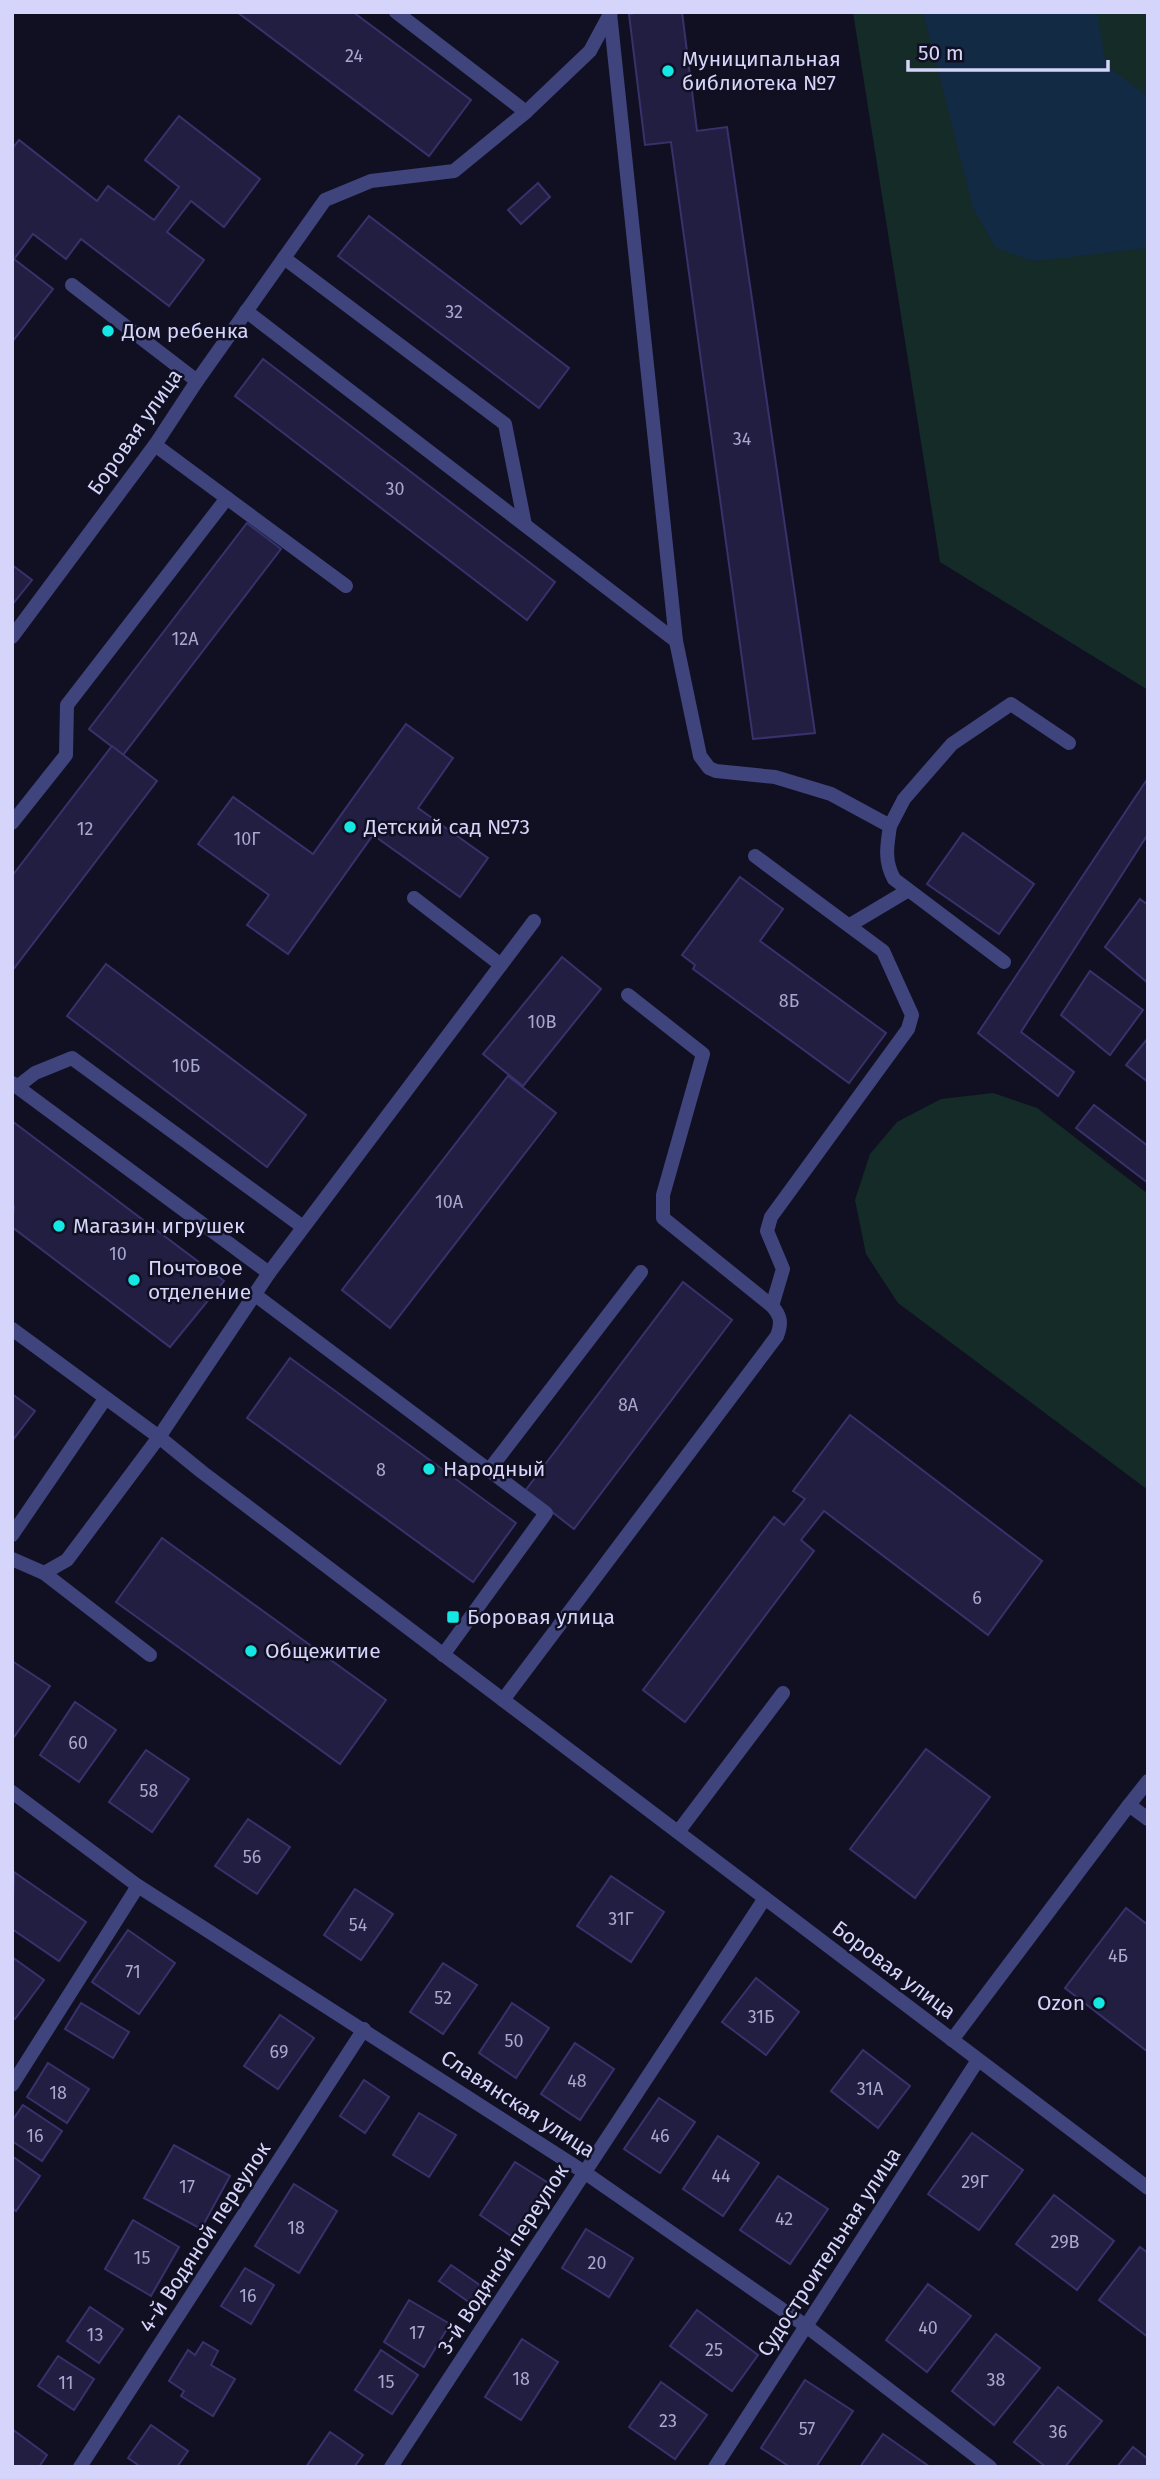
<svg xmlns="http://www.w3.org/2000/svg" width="1160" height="2479" viewBox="0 0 1160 2479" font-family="'Fira Sans',sans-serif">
<rect width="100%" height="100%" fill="#111022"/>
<g fill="#142b28">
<path d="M853,12h295v678l-208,-128z"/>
<path d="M993,1093l44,15 111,86v296l-250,-187 -32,-49 -11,-54 15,-46 27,-32 44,-23z"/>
</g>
<path fill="#122a44" d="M923,12h174l9,54 42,30v152l-114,13 -38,-13 -23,-40z"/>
<g fill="#211e41" stroke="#37326b" stroke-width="2">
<path d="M237,12h116l118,88 -42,56z"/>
<path d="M640,12h42l15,119 30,-4 88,606 -62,6 -82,-597 -26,3 -16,-131z"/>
<path d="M179,116l81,63 -36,48 -33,-26 -24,31 37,28 -35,46 -88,-67 -15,20 -33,-25 -19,25 39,30 -41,53v-193l7,-9 78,61 11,-15 46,34 25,-33 -34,-27z"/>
<path d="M538,183l12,14 -29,27 -13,-14z"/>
<path d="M369,216l200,152 -30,40 -201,-152z"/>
<path d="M263,359l292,223 -28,38 -292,-224z"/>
<path d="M247,523l34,26 -158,206 -34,-26z"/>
<path d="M12,565l20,15 -20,25z"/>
<path d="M406,724l47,34 -35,50 70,50 -28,39 -87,-62 -85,119 -41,-29 22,-30 -71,-51 35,-47 80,57z"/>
<path d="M112,746l45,35 -145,190v-95z"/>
<path d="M1148,778v56l-127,198 53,40 -16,24 -80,-63z"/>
<path d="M963,833l71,51 -35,50 -72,-50z"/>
<path d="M740,877l43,32 -23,32 126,92 -37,50 -156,-114 2,-4 -13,-10z"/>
<path d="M1140,899l8,6v78l-43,-36z"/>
<path d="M562,957l39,32 -78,97 -40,-32z"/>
<path d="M106,964l200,151 -39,52 -200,-151z"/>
<path d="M1090,971l53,39 -33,45 -49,-40z"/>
<path d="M1148,1038v44l-22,-17z"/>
<path d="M508,1076l48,37 -166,215 -48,-38z"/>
<path d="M1094,1105l54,41v37l-72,-55z"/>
<path d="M12,1121l212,160 -54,66 -158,-120 2,-21 -2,-2z"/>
<path d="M683,1282l49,38 -158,209 -49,-38z"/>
<path d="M290,1358l226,165 -43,59 -226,-164z"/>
<path d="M12,1394l23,17 -23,30z"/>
<path d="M850,1415l192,146 -54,74 -164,-124 -23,29 13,11 -129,171 -42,-32 131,-173 10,8 21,-26 -12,-8z"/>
<path d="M162,1538l224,162 -46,64 -224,-162z"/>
<path d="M12,1661l38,25 -36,51h-2z"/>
<path d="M75,1702l41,28 -37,52 -39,-27z"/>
<path d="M926,1749l64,48 -75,101 -65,-49z"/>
<path d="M146,1750l43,29 -37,53 -43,-30z"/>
<path d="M248,1819l42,28 -33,47 -42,-28z"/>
<path d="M14,1872l72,50 -27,39 -47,-32z"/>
<path d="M611,1876l53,36 -33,50 -54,-36z"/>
<path d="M355,1889l38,25 -32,46 -37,-25z"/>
<path d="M1126,1908l22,17v127l-83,-64z"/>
<path d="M128,1930l47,33 -36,51 -47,-32z"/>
<path d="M12,1957l32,23 -29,39 -3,-2z"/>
<path d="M443,1963l34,22 -34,49 -33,-22z"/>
<path d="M756,1978l43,34 -33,43 -44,-33z"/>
<path d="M81,2003l48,29 -16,26 -48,-29z"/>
<path d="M512,2003l37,25 -33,50 -37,-25z"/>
<path d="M280,2015l34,23 -36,51 -34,-23z"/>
<path d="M575,2043l39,26 -34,51 -39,-26z"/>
<path d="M863,2050l47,36 -32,42 -47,-37z"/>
<path d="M48,2063l41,26 -22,34 -40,-26z"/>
<path d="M364,2080l25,17 -24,36 -25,-17z"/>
<path d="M659,2098l36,24 -35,51 -36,-24z"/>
<path d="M23,2105l39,26 -20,30 -30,-20v-20z"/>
<path d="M419,2113l37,22 -27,42 -36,-22z"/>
<path d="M972,2133l51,37 -44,60 -51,-36z"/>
<path d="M718,2136l41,27 -36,53 -40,-27z"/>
<path d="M174,2145l56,31 -29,53 -57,-31z"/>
<path d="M12,2156l28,20 -24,35 -4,-3z"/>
<path d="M515,2162l35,22 -36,54 -34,-23z"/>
<path d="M778,2176l50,33 -38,55 -50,-34z"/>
<path d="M294,2184l43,27 -38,62 -44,-27z"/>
<path d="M1054,2195l60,46 -37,49 -61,-46z"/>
<path d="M133,2220l46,27 -28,49 -46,-27z"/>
<path d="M586,2229l47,29 -24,39 -47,-29z"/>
<path d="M1140,2247l8,6v84l-49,-37z"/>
<path d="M451,2265l36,25 -11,17 -37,-26z"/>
<path d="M245,2268l29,17 -23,39 -30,-18z"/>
<path d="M928,2284l43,32 -44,56 -41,-32z"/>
<path d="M409,2300l41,24 -26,43 -40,-25z"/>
<path d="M90,2307l33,22 -24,34 -32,-22z"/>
<path d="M697,2310l61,45 -26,36 -62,-45z"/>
<path d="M996,2334l44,34 -46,57 -42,-34z"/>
<path d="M522,2339l36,23 -37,58 -36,-23z"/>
<path d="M203,2342l15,9 -7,14 24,14 -22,37 -32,-20 3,-5 -15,-10 19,-31 7,5z"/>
<path d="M381,2350l37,25 -26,39 -37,-24z"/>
<path d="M58,2356l36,23 -20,31 -36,-24z"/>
<path d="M805,2380l48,31 -37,56h-26l-29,-19z"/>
<path d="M661,2382l46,33 -32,44 -46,-32z"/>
<path d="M1058,2387l44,34 -37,46h-19l-32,-25z"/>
<path d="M151,2425l37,26 -11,16h-36l-13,-9z"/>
<path d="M12,2429l35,26 -8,12h-27z"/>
<path d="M330,2432l33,23 -9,12h-48z"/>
<path d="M883,2434l47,33h-70z"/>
<path d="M1133,2447l15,12v8h-31z"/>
</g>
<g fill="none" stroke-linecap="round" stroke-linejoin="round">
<g stroke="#3f447d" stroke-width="14">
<path d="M396,12l130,100"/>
<path d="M610,13l66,628 24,115 9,12 7,3 59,6 56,17 59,32c-3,20 -6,35 4,53l110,83"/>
<path d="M284,258l221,166 20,101"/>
<path d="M72,285l125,96"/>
<path d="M246,311l430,330"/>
<path d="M155,445l191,141"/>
<path d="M12,823l54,-68 1,-50 160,-207"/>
<path d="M890,826l14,-27 48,-55 59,-40 58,39"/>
<path d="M755,856l128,95 29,64 -4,14 -137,188 -4,14 16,38 -11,37"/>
<path d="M414,898l87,67"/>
<path d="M850,925l57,-34"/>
<path d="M12,1083l257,190 -110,164"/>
<path d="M17,1087l18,-14 37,-15 231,169"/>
<path d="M269,1273l265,-352"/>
<path d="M254,1294l292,219 -103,142"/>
<path d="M489,1470l152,-198"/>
<path d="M44,1573l106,82"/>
<path d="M503,1700l274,-364c5,-13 4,-20 -5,-30l-109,-88v-23l40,-141 -75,-59"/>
<path d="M1129,1805l19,-24"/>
<path d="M678,1832l105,-139"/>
<path d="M952,2040l177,-235 19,14"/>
</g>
<g stroke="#3f447d" stroke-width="14">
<path d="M12,637l143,-192 42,-64 128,-181 46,-19 83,-10 72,-59 64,-61 21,-39"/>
<path d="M12,1329l147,108 43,35 946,716"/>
<path d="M12,1535l93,-136"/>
<path d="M12,1559l32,14 23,-13 92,-123"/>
<path d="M12,1792l126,94 446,286 222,154 184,141"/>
<path d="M12,2085l126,-199"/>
<path d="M80,2467l284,-438"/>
<path d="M391,2467l374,-569"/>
<path d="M715,2467l263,-407"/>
</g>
</g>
<g fill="#15e7e4" stroke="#111022" stroke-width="2.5">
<circle cx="668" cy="71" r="7"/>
<circle cx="108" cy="331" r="7"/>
<circle cx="350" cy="827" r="7"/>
<circle cx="59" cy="1226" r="7"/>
<circle cx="134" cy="1280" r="7"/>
<circle cx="429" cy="1469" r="7"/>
<rect x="446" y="1610" width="14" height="14" rx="3.5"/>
<circle cx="251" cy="1651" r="7"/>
<circle cx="1099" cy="2003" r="7"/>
</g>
<g text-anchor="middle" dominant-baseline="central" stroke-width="5" stroke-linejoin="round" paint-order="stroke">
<g font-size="18" fill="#a8a7cc">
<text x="354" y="56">24</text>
<text x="454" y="312">32</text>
<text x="742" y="439">34</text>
<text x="395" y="489">30</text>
<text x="185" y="639">12А</text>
<text x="85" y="829">12</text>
<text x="247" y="839">10Г</text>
<text x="789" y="1001">8Б</text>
<text x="542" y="1022">10В</text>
<text x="186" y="1066">10Б</text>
<text x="449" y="1202">10А</text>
<text x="118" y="1254">10</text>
<text x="628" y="1405">8А</text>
<text x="381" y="1470">8</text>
<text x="977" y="1598">6</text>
<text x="78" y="1743">60</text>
<text x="149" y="1791">58</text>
<text x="252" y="1857">56</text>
<text x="621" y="1919">31Г</text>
<text x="358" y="1925">54</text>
<text x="1118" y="1956">4Б</text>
<text x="133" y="1972">71</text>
<text x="443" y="1998">52</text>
<text x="761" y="2017">31Б</text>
<text x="514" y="2041">50</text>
<text x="279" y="2052">69</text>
<text x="577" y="2081">48</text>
<text x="870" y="2089">31А</text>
<text x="58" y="2093">18</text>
<text x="35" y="2136">16</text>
<text x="660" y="2136">46</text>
<text x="721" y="2176">44</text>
<text x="975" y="2182">29Г</text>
<text x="187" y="2187">17</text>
<text x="784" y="2219">42</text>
<text x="296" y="2228">18</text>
<text x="1065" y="2242">29В</text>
<text x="142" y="2258">15</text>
<text x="597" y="2263">20</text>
<text x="248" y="2296">16</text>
<text x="928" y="2328">40</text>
<text x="417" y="2333">17</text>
<text x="95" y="2335">13</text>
<text x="714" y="2350">25</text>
<text x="521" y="2379">18</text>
<text x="996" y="2380">38</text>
<text x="386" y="2382">15</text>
<text x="66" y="2383">11</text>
<text x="668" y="2421">23</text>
<text x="807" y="2429">57</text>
<text x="1058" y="2432">36</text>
</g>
<g font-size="21" fill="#d5d5fb" stroke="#111022" text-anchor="start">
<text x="682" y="59">Муниципальная<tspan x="682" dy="24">библиотека №7</tspan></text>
<text x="122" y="331">Дом ребенка</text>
<text x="364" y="827">Детский сад №73</text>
<text x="73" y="1226">Магазин игрушек</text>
<text x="148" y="1268">Почтовое<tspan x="148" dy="24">отделение</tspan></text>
<text x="443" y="1469">Народный</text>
<text x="467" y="1617">Боровая улица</text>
<text x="265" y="1651">Общежитие</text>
<text x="1085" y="2003" text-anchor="end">Ozon</text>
</g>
<g font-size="21" fill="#d5d5fb" stroke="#111022">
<text transform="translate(135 432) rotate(-55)">Боровая улица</text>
<text transform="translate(894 1970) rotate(37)">Боровая улица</text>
<text transform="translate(518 2104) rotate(33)">Славянская улица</text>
<text transform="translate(205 2237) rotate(-57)">4-й Водяной переулок</text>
<text transform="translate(829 2252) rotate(-57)">Судостроительная улица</text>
<text transform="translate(503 2259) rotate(-57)">3-й Водяной переулок</text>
</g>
</g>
<rect width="1160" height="2479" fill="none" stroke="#d5d5fb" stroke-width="28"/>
<path d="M908 60v10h200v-10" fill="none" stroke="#d5d5fb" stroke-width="3.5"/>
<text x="918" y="60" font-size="21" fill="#d5d5fb" stroke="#111022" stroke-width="5" paint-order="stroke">50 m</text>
</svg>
